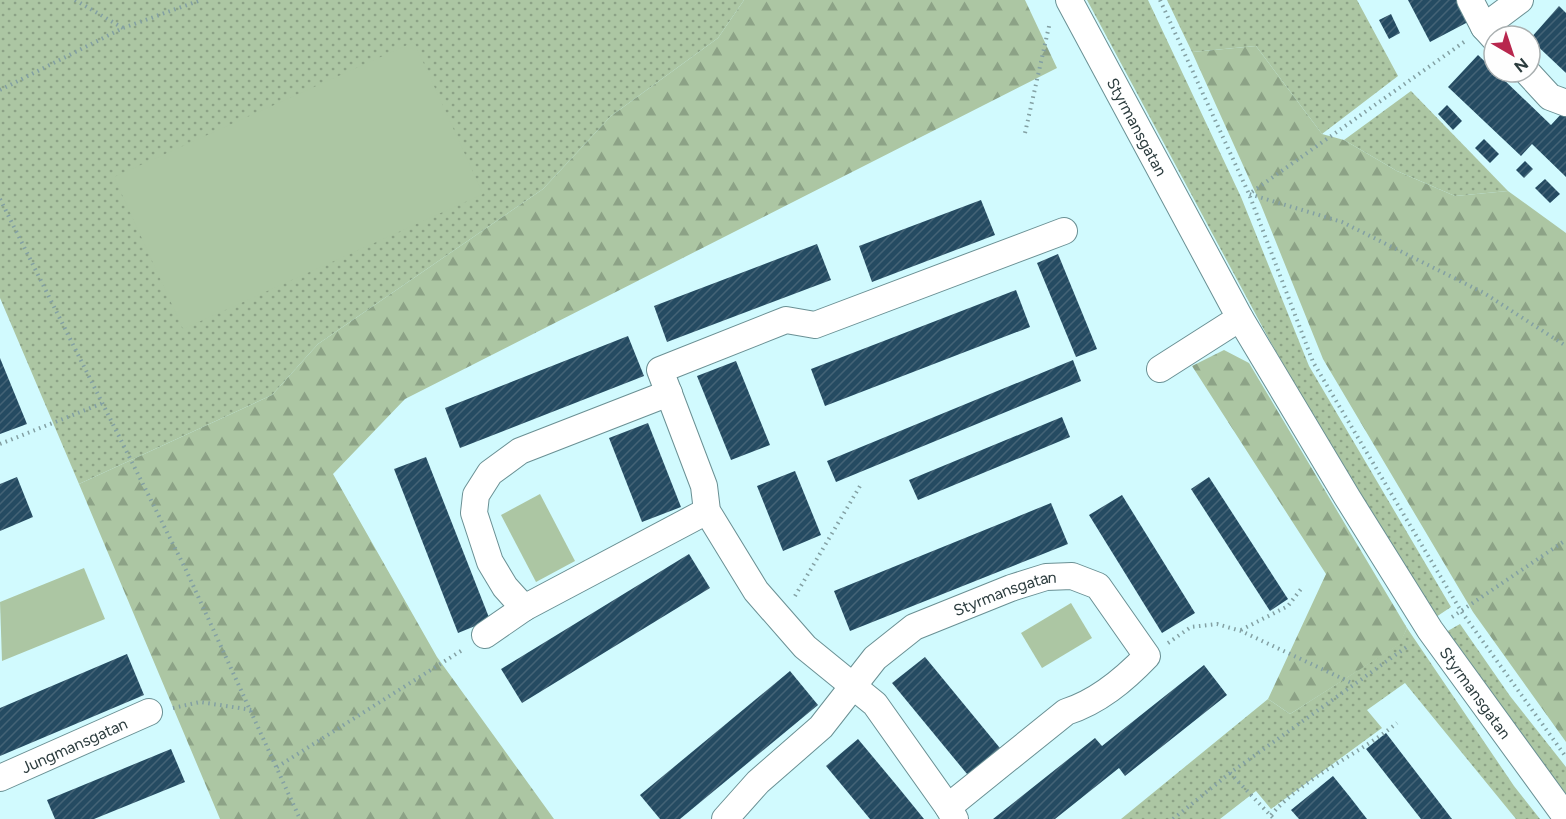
<svg xmlns="http://www.w3.org/2000/svg" width="1566" height="819" viewBox="0 0 1566 819" font-family="Figtree,sans-serif">
<defs>
<pattern id="grass-dots" width="8" height="8" patternUnits="userSpaceOnUse" patternTransform="scale(1.5)"><rect width="8" height="8" fill="#acc6a3"/><path d="M2 2h.1M6 6h.1" fill="none" stroke="#8ca286" stroke-width="1.8" stroke-linecap="round"/></pattern>
<pattern id="forest-firs" width="22" height="20" patternUnits="userSpaceOnUse" patternTransform="scale(1.5)"><rect width="22" height="20" fill="#acc6a3"/><path d="M5 1l3.5 6h-7zM16 11l3.5 6h-7z" fill="#8ca286"/></pattern>
<pattern id="building-hatch" width="6" height="6" patternUnits="userSpaceOnUse" patternTransform="scale(1.5)"><rect width="6" height="6" fill="#254b62"/><path d="M-1 1l2-2M0 6l6-6M5 7l2-2" fill="none" stroke="#446376"/></pattern>
</defs>
<rect width="100%" height="100%" fill="#d1fafe"/>
<g fill="url(#grass-dots)">
<path d="M0,0h744l-26,38 -107,78 -68,73 -225,155 -46,51 -193,89 -79,-186z"/>
<path d="M1087,0h61l93,197 68,169 142,241 -15,10 -82,-127 -84,-149z"/>
<path d="M1167,0h190l41,76 -76,58 -66,-88 -64,6z"/>
<path d="M1411,91l97,100 -53,5 -58,-25 -53,-31z"/>
<path d="M1460,624l50,72 56,71v31l-120,-166z"/>
<path d="M1407,628l107,158 26,33h-24l-111,-136 -38,27 15,18 -111,81 -15,-18 -36,28h-99l147,-120 22,15 109,-70z"/>
</g>
<g fill="url(#forest-firs)">
<path d="M744,0h281l32,68 -652,331 -72,75 104,183 117,162h-334l-141,-335 193,-89 46,-51 225,-155 68,-73 107,-78z"/>
<path d="M1256,46l66,88 22,6 53,31 58,25 53,-5 58,42v509l-93,-130 -150,-253 -62,-154 -69,-153z"/>
<path d="M1224,350l25,13 158,265 -7,16 -110,70 -22,-15 58,-125 -134,-208z"/>
</g>
<g fill="#acc6a3">
<path d="M414,42l69,152 -300,135 -69,-152z"/>
<path d="M540,494l35,67 -39,21 -35,-67z"/>
<path d="M84,568l21,51 -103,42 -2,-59z"/>
<path d="M1071,603l21,35 -50,30 -21,-35z"/>
</g>
<g fill="url(#building-hatch)">
<path d="M1408,0h49l11,22 -38,20z"/>
<path d="M1559,6l7,7v60l-36,-34z"/>
<path d="M1391,14l9,19 -11,6 -10,-19z"/>
<path d="M1478,55l73,70 11,-12 4,4v60l-34,-33 -11,12 -73,-69z"/>
<path d="M1447,105l15,16 -9,9 -15,-16z"/>
<path d="M1484,139l15,15 -9,9 -15,-15z"/>
<path d="M1525,161l8,8 -9,9 -8,-8z"/>
<path d="M1545,179l15,15 -10,9 -15,-15z"/>
<path d="M981,200l14,35 -123,47 -13,-36z"/>
<path d="M817,244l14,36 -164,62 -13,-36z"/>
<path d="M1058,254l39,95 -21,8 -39,-94z"/>
<path d="M1016,290l14,37 -205,79 -14,-37z"/>
<path d="M628,336l16,40 -184,72 -15,-40z"/>
<path d="M0,358l27,66 -27,10z"/>
<path d="M1073,360l8,21 -245,101 -9,-21z"/>
<path d="M736,361l34,84 -39,15 -34,-84z"/>
<path d="M1062,417l8,20 -152,63 -9,-20z"/>
<path d="M648,423l33,84 -39,15 -33,-84z"/>
<path d="M426,457l64,163 -32,13 -64,-164z"/>
<path d="M795,471l26,64 -38,16 -26,-65z"/>
<path d="M17,477l16,40 -33,14v-47z"/>
<path d="M1209,477l79,122 -18,12 -79,-122z"/>
<path d="M1122,495l73,118 -33,20 -73,-118z"/>
<path d="M1051,503l17,41 -218,87 -16,-40z"/>
<path d="M689,554l21,34 -188,115 -21,-34z"/>
<path d="M127,654l17,41 -144,61v-48z"/>
<path d="M925,657l79,96 -32,27 -80,-97z"/>
<path d="M1204,665l23,30 -102,81 -6,-8 -64,51h-62l102,-81 7,8z"/>
<path d="M790,671l28,34 -138,114h-20l-20,-24z"/>
<path d="M1386,733l66,86h-31l-55,-70z"/>
<path d="M858,739l40,48 26,32h-54l-44,-53z"/>
<path d="M171,749l14,33 -91,37h-39l-8,-19z"/>
<path d="M1333,776l17,21 17,22h-68l-8,-9z"/>
</g>
<g fill="none" stroke-linecap="round" stroke-linejoin="round">
<g stroke="#6a9094" stroke-width="28">
<g id="minor">
<path id="s1" d="M1069,0l171,318 107,179 83,133 136,187"/>
<path d="M1470,0l14,27 10,11"/>
<path d="M1484,27l36,-27"/>
<path d="M1527,72l23,25 16,6"/>
<path d="M1160,369l80,-51"/>
<path d="M669,393l-149,58 -30,22 -14,22 -2,18 16,49 15,25 19,21 183,-97"/>
<path d="M485,635l39,-27"/>
<path id="s2" d="M0,778l149,-66"/>
<path d="M948,807l-73,-103 -70,-57 -49,-56 -49,-80 -3,-25 -44,-116 126,-50 29,5 249,-94"/>
<path id="s3" d="M725,819l33,-37 63,-55 54,-69 39,-31 97,-39 35,-11 26,-1 26,10 49,70c-23,24 -49,46 -81,56l-118,95 7,12"/>
</g>
</g>
<g stroke="#83a0a3" stroke-width="4" stroke-dasharray="1.5 4.5" stroke-linecap="butt">
<path d="M75,0l48,28"/>
<path d="M1160,0l89,194 64,168 148,249 105,146"/>
<path d="M1464,42l-215,152 93,28 142,71 82,53"/>
<path d="M0,90l123,-62 78,-28"/>
<path d="M1025,133l25,-111"/>
<path d="M0,199l186,371 114,249"/>
<path d="M0,444l103,-41"/>
<path d="M795,596l65,-110"/>
<path d="M1452,617l114,-77"/>
<path d="M1241,630l47,-24 13,-17"/>
<path d="M1168,643l23,-16 26,-3 24,7 113,53"/>
<path d="M173,708l27,-6 52,8"/>
<path d="M277,767l187,-118"/>
<path d="M1230,773l44,46"/>
<path d="M1271,815c34,-39 86,-59 126,-92"/>
<path d="M1173,819l57,-46 178,-127"/>
</g>
<use href="#minor" stroke="#fff" stroke-width="26"/>
</g>
<g text-anchor="middle" dominant-baseline="central" stroke-width="6" stroke-linejoin="round" paint-order="stroke">
<g font-size="16" fill="#2c3c3e" stroke="#fefefe">
<text stroke="none"><textPath href="#s1" startOffset="144">Styrmansgatan</textPath></text>
<text stroke="none"><textPath href="#s3" startOffset="368">Styrmansgatan</textPath></text>
<text stroke="none"><textPath href="#s1" startOffset="804">Styrmansgatan</textPath></text>
<text stroke="none"><textPath href="#s2" startOffset="81">Jungmansgatan</textPath></text>
</g>
</g>
<g transform="translate(1512 54) rotate(141)"><circle r="28" fill="#fefefe" stroke="#aab0b1" stroke-width="1.5"/>
<path d="M0-4.5L10 22L0 15L-10 22Z" fill="#b8274e"/>
<text y="-9" font-size="16" font-weight="bold" text-anchor="middle" fill="#2c3c3e">N</text>
</g>
</svg>
